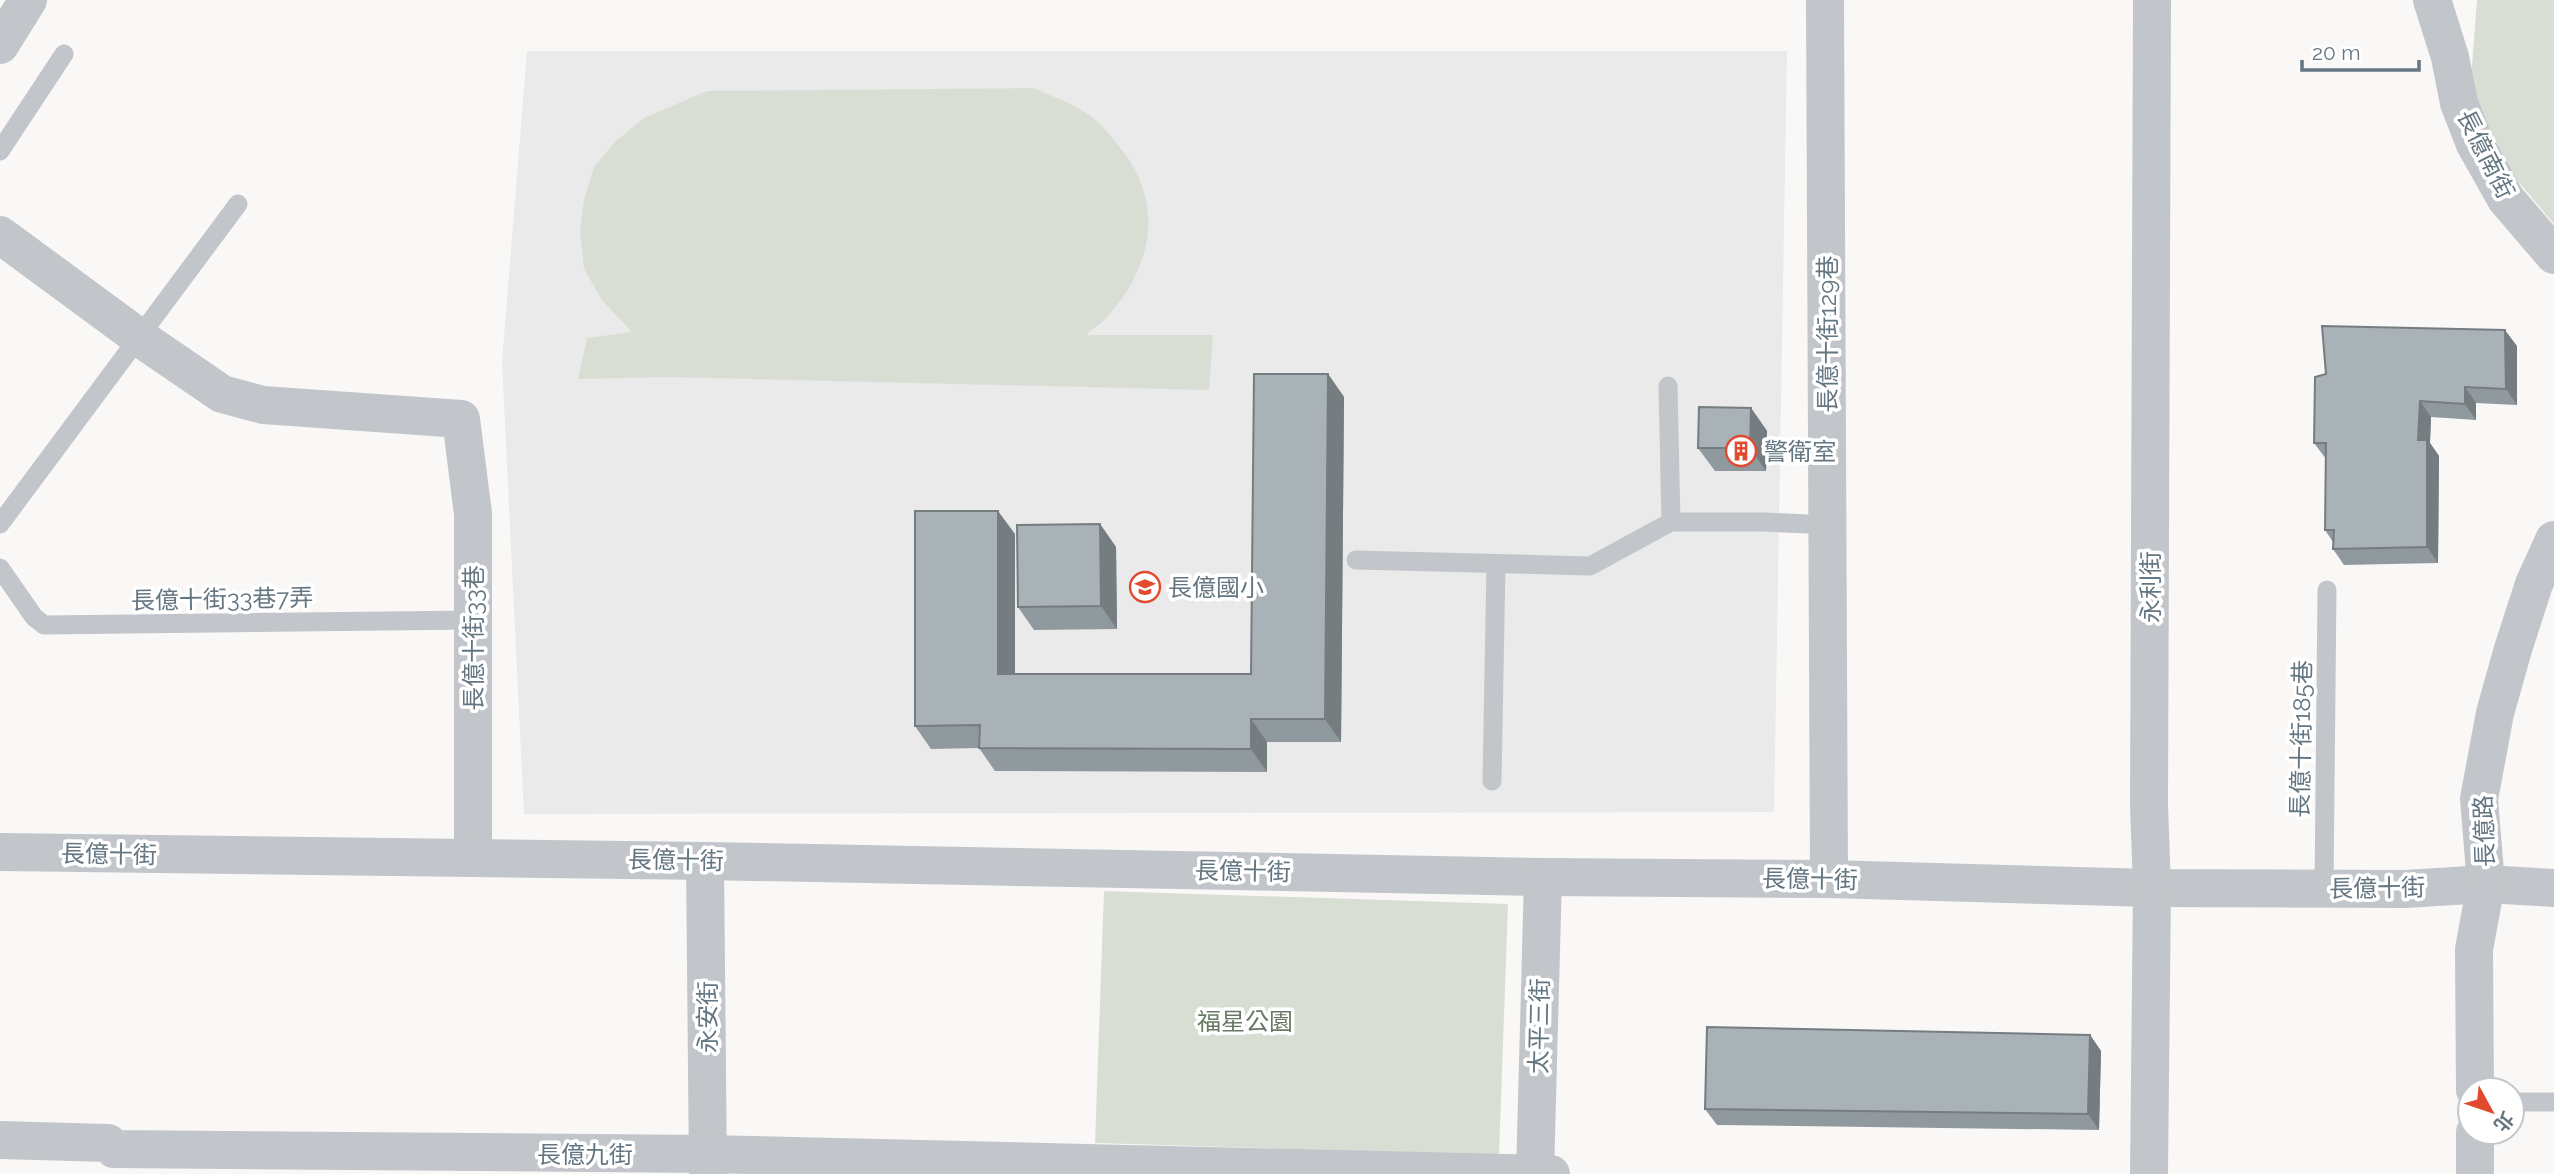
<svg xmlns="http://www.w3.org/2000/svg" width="2554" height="1174" viewBox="0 0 2554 1174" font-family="Raleway,'Noto Sans TC',sans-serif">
<rect width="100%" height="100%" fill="#f9f8f6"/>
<path fill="#e9eae9" d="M527,51h1260l-13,761 -1250,2 -22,-452z"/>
<g fill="#d9ded5">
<path d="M2477,0h77v224l-56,-66 -28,-67z"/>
<path d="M1034,88c19,9 41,16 58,29 12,9 22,23 32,36 41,54 27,117 -18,165 -5,6 -14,11 -20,17h127l-4,55 -541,-13 -90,2 9,-41 45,-6 -30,-32 -18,-31 -4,-38 4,-31 10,-33 22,-26 28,-23 63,-27z"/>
<path d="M1104,891l404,13 -9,251 -404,-12z"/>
</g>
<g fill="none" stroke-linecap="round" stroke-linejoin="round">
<g stroke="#c2c6ca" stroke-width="19">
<path d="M0,151l64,-97"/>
<path d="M1668,386l3,136"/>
<path d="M0,524l238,-320"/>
<path d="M1356,560l234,6 81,-44h94l63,3"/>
<path d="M0,568l34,49 10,8 429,-5"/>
<path d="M1492,781l4,-216"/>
<path d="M2324,889l3,-299"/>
<path d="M2512,1102h42"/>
</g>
<g stroke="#c2c6ca" stroke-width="38">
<path d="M1825,0l4,879"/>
<path d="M2432,0l18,57 9,46 16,41 31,55 48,56"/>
<path d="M0,45l28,-45"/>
<path d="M0,235l140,103 82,56 41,11 198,14 12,95v343"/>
<path d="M0,852l705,9 838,16 286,2 323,9 253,1 81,-5 68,4"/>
<path d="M705,861l3,313"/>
<path d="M2475,1090l-1,-141 12,-65 -7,-85 16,-86 18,-64 21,-65 20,-44"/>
<path d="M2475,1132v42"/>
<path d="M0,1140l108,3 6,6 593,5 844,20"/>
<path d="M1535,1174l8,-297"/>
<path d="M2149,1174l3,-286 -3,-83 3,-805"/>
</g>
</g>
<g fill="#90999d">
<path d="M2517,346v59l-41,-2v17l-45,-3 -1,26 9,13 -1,107 -94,2 -11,-16v-7l-8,-12 1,-71 -12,-16z"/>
<path d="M1328,374l16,23 -3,345h-74v30l-272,-1 -16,-23 -48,1 -16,-23 100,-192v140h236z"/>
<path d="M1751,408l16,23 -1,40h-51l-17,-23z"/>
<path d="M1100,524l16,23 1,82 -83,1 -16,-23z"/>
<path d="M2090,1035l11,16 -2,79 -382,-5 -12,-16z"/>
</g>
<g fill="#767d80">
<path d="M2505,330l12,16v59l-11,-16z"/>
<path d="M1328,374l16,23 -3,345 -16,-23z"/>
<path d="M2465,387l11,16v17l-11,-16z"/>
<path d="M2420,401l11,16 -1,26 9,13 -1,107 -11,-16 -9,-107z"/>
<path d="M1751,408l16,23 -1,40 -16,-23z"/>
<path d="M998,511l17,23v163l-17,-23z"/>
<path d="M1100,524l16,23 1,82 -16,-23z"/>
<path d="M1251,719l16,23v30l-16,-23z"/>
<path d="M2090,1035l11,16 -2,79 -11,-16z"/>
</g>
<g fill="#a8b2b7" stroke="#767d80" stroke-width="2">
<path d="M2322,326l183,4 1,59 -41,-2v17l-45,-3 -2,39h9v107l-94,2 1,-19h-9l1,-87h-12l1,-66 11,-3z"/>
<path d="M1254,374h74l-3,345h-74v30l-272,-1 1,-23 -65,1v-215h83v163h253z"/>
<path d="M1699,407l52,1 -1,40h-52z"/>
<path d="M1100,524l1,82 -83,1 -1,-82z"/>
<path d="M1707,1027l383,8 -2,79 -383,-5z"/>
</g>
<defs>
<g id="building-ring" transform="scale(1.575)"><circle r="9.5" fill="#fff" stroke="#e14a2e" stroke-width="1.5"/><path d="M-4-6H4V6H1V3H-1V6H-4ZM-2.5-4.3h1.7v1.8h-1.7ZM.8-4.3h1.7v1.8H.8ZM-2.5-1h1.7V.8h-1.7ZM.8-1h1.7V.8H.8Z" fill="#e14a2e"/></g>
<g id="school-ring" transform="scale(1.575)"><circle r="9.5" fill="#fff" stroke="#e14a2e" stroke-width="1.5"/><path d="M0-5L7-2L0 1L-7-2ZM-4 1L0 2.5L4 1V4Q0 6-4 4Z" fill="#e14a2e"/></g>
</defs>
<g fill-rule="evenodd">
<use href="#building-ring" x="1741" y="451"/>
<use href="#school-ring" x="1145" y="587"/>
</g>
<g text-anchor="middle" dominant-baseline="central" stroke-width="7" stroke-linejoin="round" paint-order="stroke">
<g font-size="24" fill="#647681" stroke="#fff">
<text transform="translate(2486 154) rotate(63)">長億南街</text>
<text transform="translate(1827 334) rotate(-90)">長億十街129巷</text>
<text transform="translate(2150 587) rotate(-90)">永利街</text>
<text transform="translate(222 599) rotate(-1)">長億十街33巷7弄</text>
<text transform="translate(473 638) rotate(-90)">長億十街33巷</text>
<text transform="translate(2301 739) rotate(-89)">長億十街185巷</text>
<text transform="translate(2484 831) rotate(-92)">長億路</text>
<text transform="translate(109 854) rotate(1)">長億十街</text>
<text transform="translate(676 860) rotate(1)">長億十街</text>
<text transform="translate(1243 871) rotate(1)">長億十街</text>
<text transform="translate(1810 879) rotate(1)">長億十街</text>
<text transform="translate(2377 888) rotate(-1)">長億十街</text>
<text transform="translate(707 1017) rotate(-90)">永安街</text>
<text transform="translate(1539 1026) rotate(-89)">太平三街</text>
<text x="585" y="1154">長億九街</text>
</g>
<g font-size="24" fill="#647681" stroke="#fff" text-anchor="start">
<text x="1764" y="451">警衛室</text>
<text x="1168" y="587">長億國小</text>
</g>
<g font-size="24" fill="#687963" stroke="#fff">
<text x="1245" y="1021">福星公園</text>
</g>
</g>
<g transform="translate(2491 1111) rotate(130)"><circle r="33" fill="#ffffff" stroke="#c1c8cd" stroke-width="2"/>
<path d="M0-5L12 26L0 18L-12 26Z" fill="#e14a2e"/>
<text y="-10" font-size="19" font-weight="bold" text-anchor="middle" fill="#647681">北</text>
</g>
<path d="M2302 60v10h117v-10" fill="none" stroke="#647681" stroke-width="3.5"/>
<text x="2312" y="60" font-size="21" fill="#647681" stroke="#ffffff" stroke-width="5" paint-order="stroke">20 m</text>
</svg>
